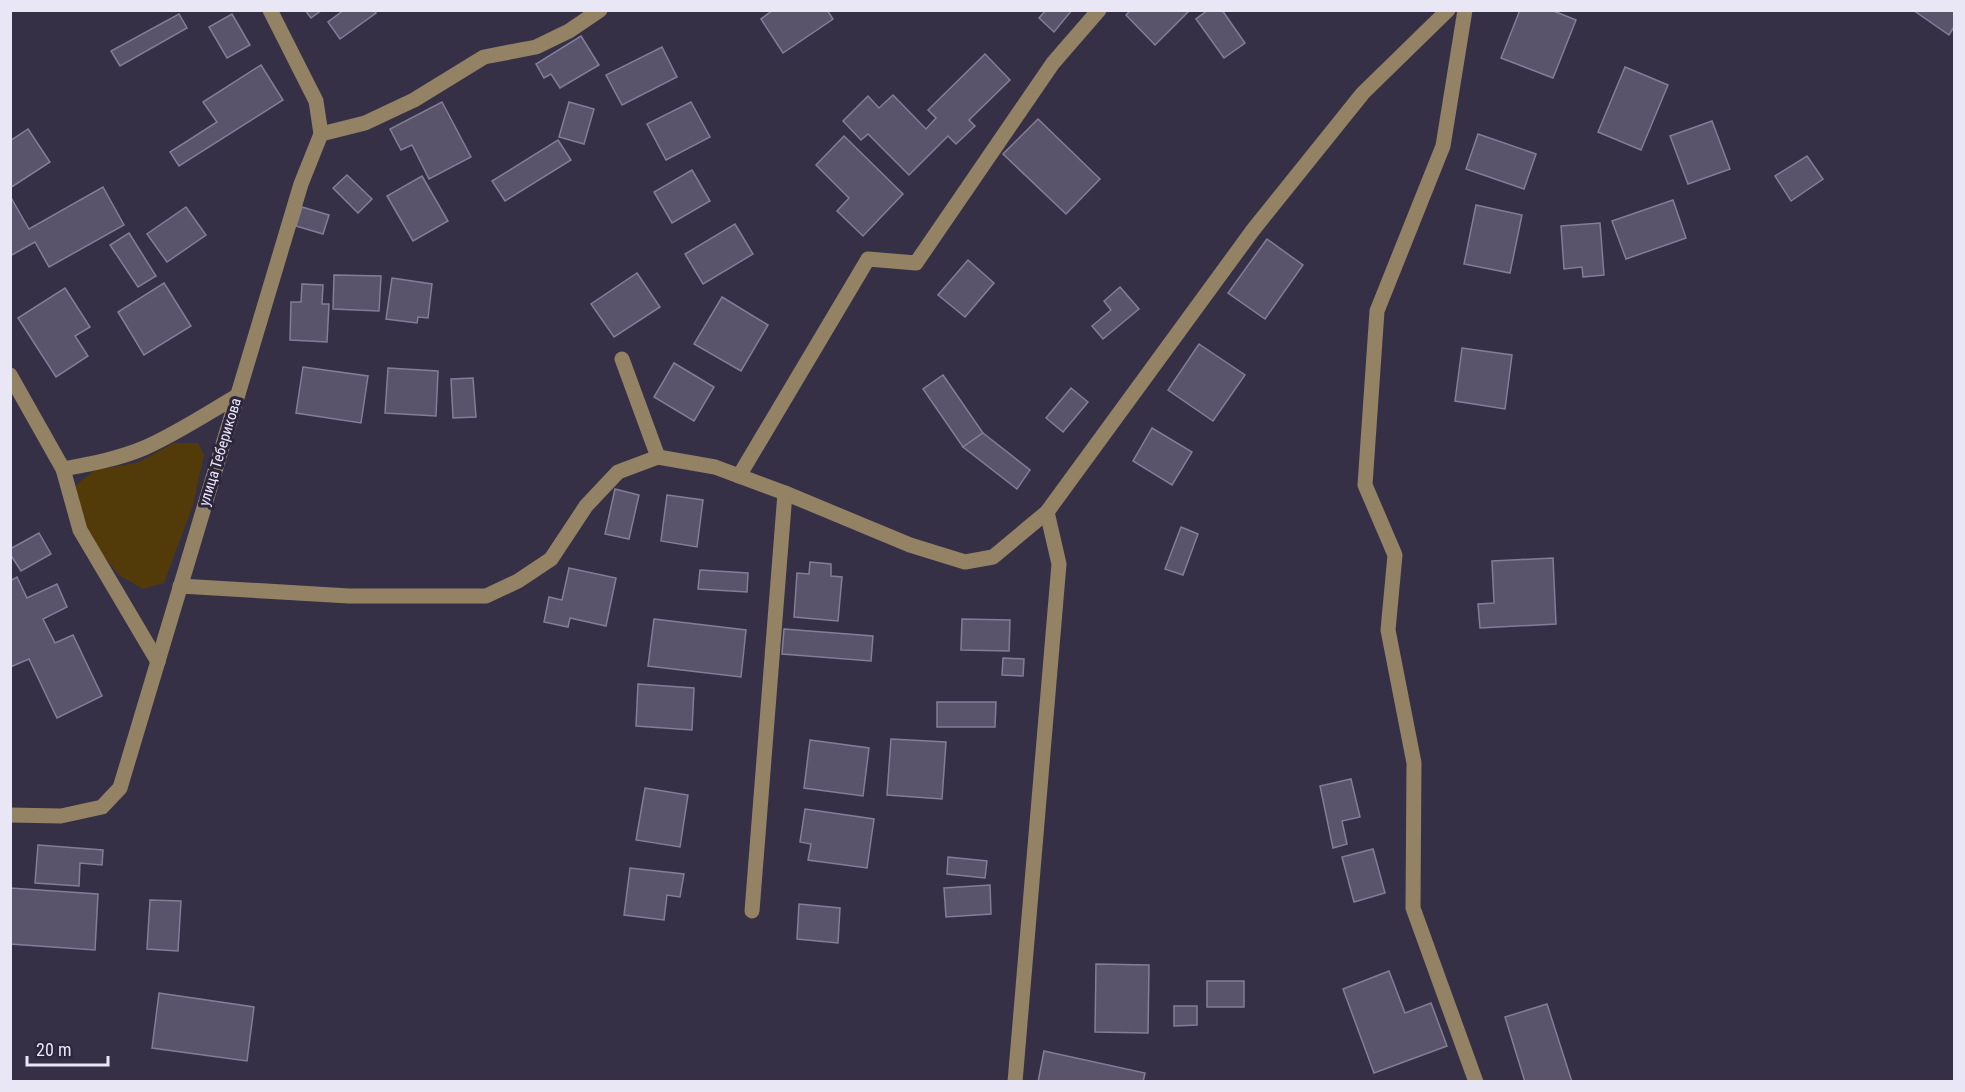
<svg xmlns="http://www.w3.org/2000/svg" width="1965" height="1092" viewBox="0 0 1965 1092" font-family="'Roboto Condensed',sans-serif">
<rect width="100%" height="100%" fill="#363047"/>
<path fill="#523b08" d="M174,443h24l6,12 -11,50 -29,78 -21,6 -23,-13 -22,-27 -18,-34 -4,-30 19,-15 42,-7z"/>
<g fill="#59536c" stroke="#837d98" stroke-width="1.5">
<path d="M305,10h17l-11,8z"/>
<path d="M344,10h30l2,3 -36,26 -12,-17z"/>
<path d="M773,10h54l6,9 -50,34 -22,-34z"/>
<path d="M1046,10h26l-18,22 -15,-14z"/>
<path d="M1131,10h59l-35,35 -29,-30z"/>
<path d="M1208,10h14l23,33 -21,15 -28,-39z"/>
<path d="M1520,10h31l25,10 -23,58 -52,-20z"/>
<path d="M1913,10h41v17l-5,8z"/>
<path d="M179,14l8,14 -67,38 -9,-15z"/>
<path d="M232,14l18,31 -23,13 -18,-31z"/>
<path d="M581,36l18,29 -39,23 -9,-14 -7,4 -8,-14z"/>
<path d="M662,47l15,30 -55,28 -16,-30z"/>
<path d="M985,54l25,26 -41,40 6,6 -19,18 -8,-8 -39,39 -41,-41 -7,6 -18,-19 25,-25 11,12 14,-13 33,34 10,-11 -8,-8z"/>
<path d="M261,65l22,35 -104,66 -9,-14 47,-30 -14,-20z"/>
<path d="M1625,67l43,18 -27,65 -43,-18z"/>
<path d="M442,102l29,55 -42,22 -17,-34 -11,5 -11,-21z"/>
<path d="M569,102l25,7 -10,35 -25,-7z"/>
<path d="M691,102l19,35 -44,23 -19,-36z"/>
<path d="M1038,119l62,60 -34,35 -63,-60z"/>
<path d="M1712,121l18,48 -42,15 -18,-48z"/>
<path d="M28,129l22,33 -40,26v-47z"/>
<path d="M1478,134l58,20 -12,35 -58,-20z"/>
<path d="M844,136l59,58 -40,42 -26,-25 12,-13 -33,-33z"/>
<path d="M558,140l13,20 -66,41 -13,-20z"/>
<path d="M1807,156l16,23 -32,22 -16,-25z"/>
<path d="M692,170l18,31 -38,22 -18,-31z"/>
<path d="M347,175l25,24 -14,14 -25,-25z"/>
<path d="M422,176l26,45 -35,20 -26,-45z"/>
<path d="M103,187l21,38 -75,42 -14,-25 -25,14v-60l19,33z"/>
<path d="M1673,200l13,38 -60,21 -14,-38z"/>
<path d="M1476,205l46,10 -12,58 -46,-9z"/>
<path d="M186,207l20,28 -39,27 -20,-28z"/>
<path d="M302,207l27,8 -6,19 -27,-8z"/>
<path d="M1600,223l4,52 -21,2 -1,-10 -18,2 -3,-43z"/>
<path d="M735,224l18,30 -50,30 -18,-30z"/>
<path d="M129,233l27,43 -18,11 -28,-42z"/>
<path d="M1267,239l36,26 -38,54 -37,-26z"/>
<path d="M968,260l26,23 -29,34 -27,-22z"/>
<path d="M637,273l23,34 -46,30 -23,-33z"/>
<path d="M334,275l47,1 -2,35 -46,-2z"/>
<path d="M392,278l40,6 -4,34 -10,-1 -1,6 -31,-4z"/>
<path d="M164,283l27,43 -47,29 -26,-43z"/>
<path d="M302,284l21,1 -1,19h7l-2,38 -37,-2 1,-38h10z"/>
<path d="M1120,287l19,22 -36,30 -11,-13 19,-16 -7,-9z"/>
<path d="M65,288l25,39 -15,9 13,20 -32,21 -38,-59z"/>
<path d="M722,297l46,28 -27,46 -47,-27z"/>
<path d="M1199,344l46,31 -32,46 -45,-31z"/>
<path d="M1462,348l50,7 -7,54 -50,-8z"/>
<path d="M674,363l40,24 -20,34 -40,-24z"/>
<path d="M303,367l65,9 -7,47 -65,-10z"/>
<path d="M388,368l50,3 -2,45 -51,-3z"/>
<path d="M943,375l40,58 -20,14 -40,-58z"/>
<path d="M473,378l3,39 -23,1 -2,-39z"/>
<path d="M1071,388l17,14 -25,30 -17,-14z"/>
<path d="M1152,428l40,24 -20,33 -39,-24z"/>
<path d="M983,433l47,37 -13,19 -54,-42z"/>
<path d="M615,489l24,6 -10,44 -24,-5z"/>
<path d="M667,495l36,5 -6,47 -36,-6z"/>
<path d="M1181,527l17,7 -15,41 -18,-6z"/>
<path d="M39,533l12,21 -30,17 -11,-17v-5z"/>
<path d="M1553,558l3,66 -76,4 -2,-24 16,-1 -2,-42z"/>
<path d="M810,562l21,2v12l11,1 -4,44 -44,-4 3,-44 12,1z"/>
<path d="M569,568l47,10 -10,48 -36,-8 -2,9 -24,-5 5,-25 13,3z"/>
<path d="M700,570l48,3 -1,19 -49,-3z"/>
<path d="M17,577l10,21 30,-14 10,23 -24,12 12,24 18,-8 29,61 -45,22 -28,-59 -19,8v-86z"/>
<path d="M654,619l92,11 -5,47 -93,-11z"/>
<path d="M962,619l48,1 -1,31 -48,-1z"/>
<path d="M784,629l89,7 -2,25 -89,-7z"/>
<path d="M1003,658l21,1 -1,17 -21,-1z"/>
<path d="M638,684l56,4 -2,42 -56,-4z"/>
<path d="M937,702h59l-1,25h-58z"/>
<path d="M891,739l55,3 -4,57 -55,-4z"/>
<path d="M810,740l59,8 -6,48 -59,-8z"/>
<path d="M1351,779l9,38 -18,4 5,23 -14,4 -13,-62z"/>
<path d="M645,788l43,7 -8,52 -44,-7z"/>
<path d="M805,809l69,10 -7,49 -59,-8 3,-16 -11,-2z"/>
<path d="M38,845l65,5 -1,15 -22,-2 -1,23 -44,-3z"/>
<path d="M1373,849l12,44 -31,9 -12,-45z"/>
<path d="M948,857l39,4 -2,17 -38,-4z"/>
<path d="M630,868l54,6 -4,23 -13,-2 -3,25 -40,-5z"/>
<path d="M990,885l1,29 -45,3 -2,-29z"/>
<path d="M10,888l88,6 -3,56 -85,-6z"/>
<path d="M150,900l31,1 -3,50 -31,-2z"/>
<path d="M799,904l41,4 -2,35 -41,-4z"/>
<path d="M1096,964l53,1 -1,68 -53,-1z"/>
<path d="M1389,971l16,42 26,-10 16,43 -73,27 -31,-84z"/>
<rect x="1207" y="981" width="37" height="26"/>
<path d="M159,993l95,14 -7,54 -95,-13z"/>
<path d="M1547,1004l25,78h-47l-20,-65z"/>
<path d="M1174,1006h23v19l-23,1z"/>
<path d="M1044,1051l101,22 -2,9h-105z"/>
</g>
<g fill="none" stroke-linecap="round" stroke-linejoin="round">
<g stroke="#938264" stroke-width="15">
<path d="M1465,10l-22,136 -66,165 -12,174 30,70 -7,75 26,133 -1,145 63,174"/>
<path d="M321,134l44,-11 49,-23 70,-43 52,-10 33,-16 31,-21"/>
<path d="M622,359l36,98"/>
<path d="M10,375l53,94 17,61 78,132"/>
<path d="M63,469c27,-5 55,-10 81,-21 32,-14 62,-34 93,-52"/>
<path d="M739,476l129,-217 48,4 137,-200 46,-53"/>
<path d="M180,586l169,10h137l32,-15 33,-22 35,-53 32,-34 40,-15 57,10 70,26 125,52 55,17 28,-5 54,-45 206,-282 110,-137 85,-83"/>
<path d="M10,815l51,1 41,-9 18,-19 181,-604 20,-50 -5,-33 -46,-91"/>
<path d="M752,911l33,-418"/>
<path d="M1015,1082l44,-518 -12,-52"/>
</g>
</g>
<g text-anchor="middle" dominant-baseline="central" stroke-width="6" stroke-linejoin="round" paint-order="stroke">
<g font-size="15" fill="#e9e6f5" stroke="#2c263d">
<text transform="translate(220 452) rotate(-73)">улица Теберикова</text>
</g>
</g>
<rect width="1965" height="1092" fill="none" stroke="#e9e6f5" stroke-width="24"/>
<path d="M27 1056v9h81v-9" fill="none" stroke="#e9e6f5" stroke-width="3"/>
<text x="36" y="1056" font-size="18" fill="#e9e6f5" stroke="#2c263d" stroke-width="4.5" paint-order="stroke">20 m</text>
</svg>
